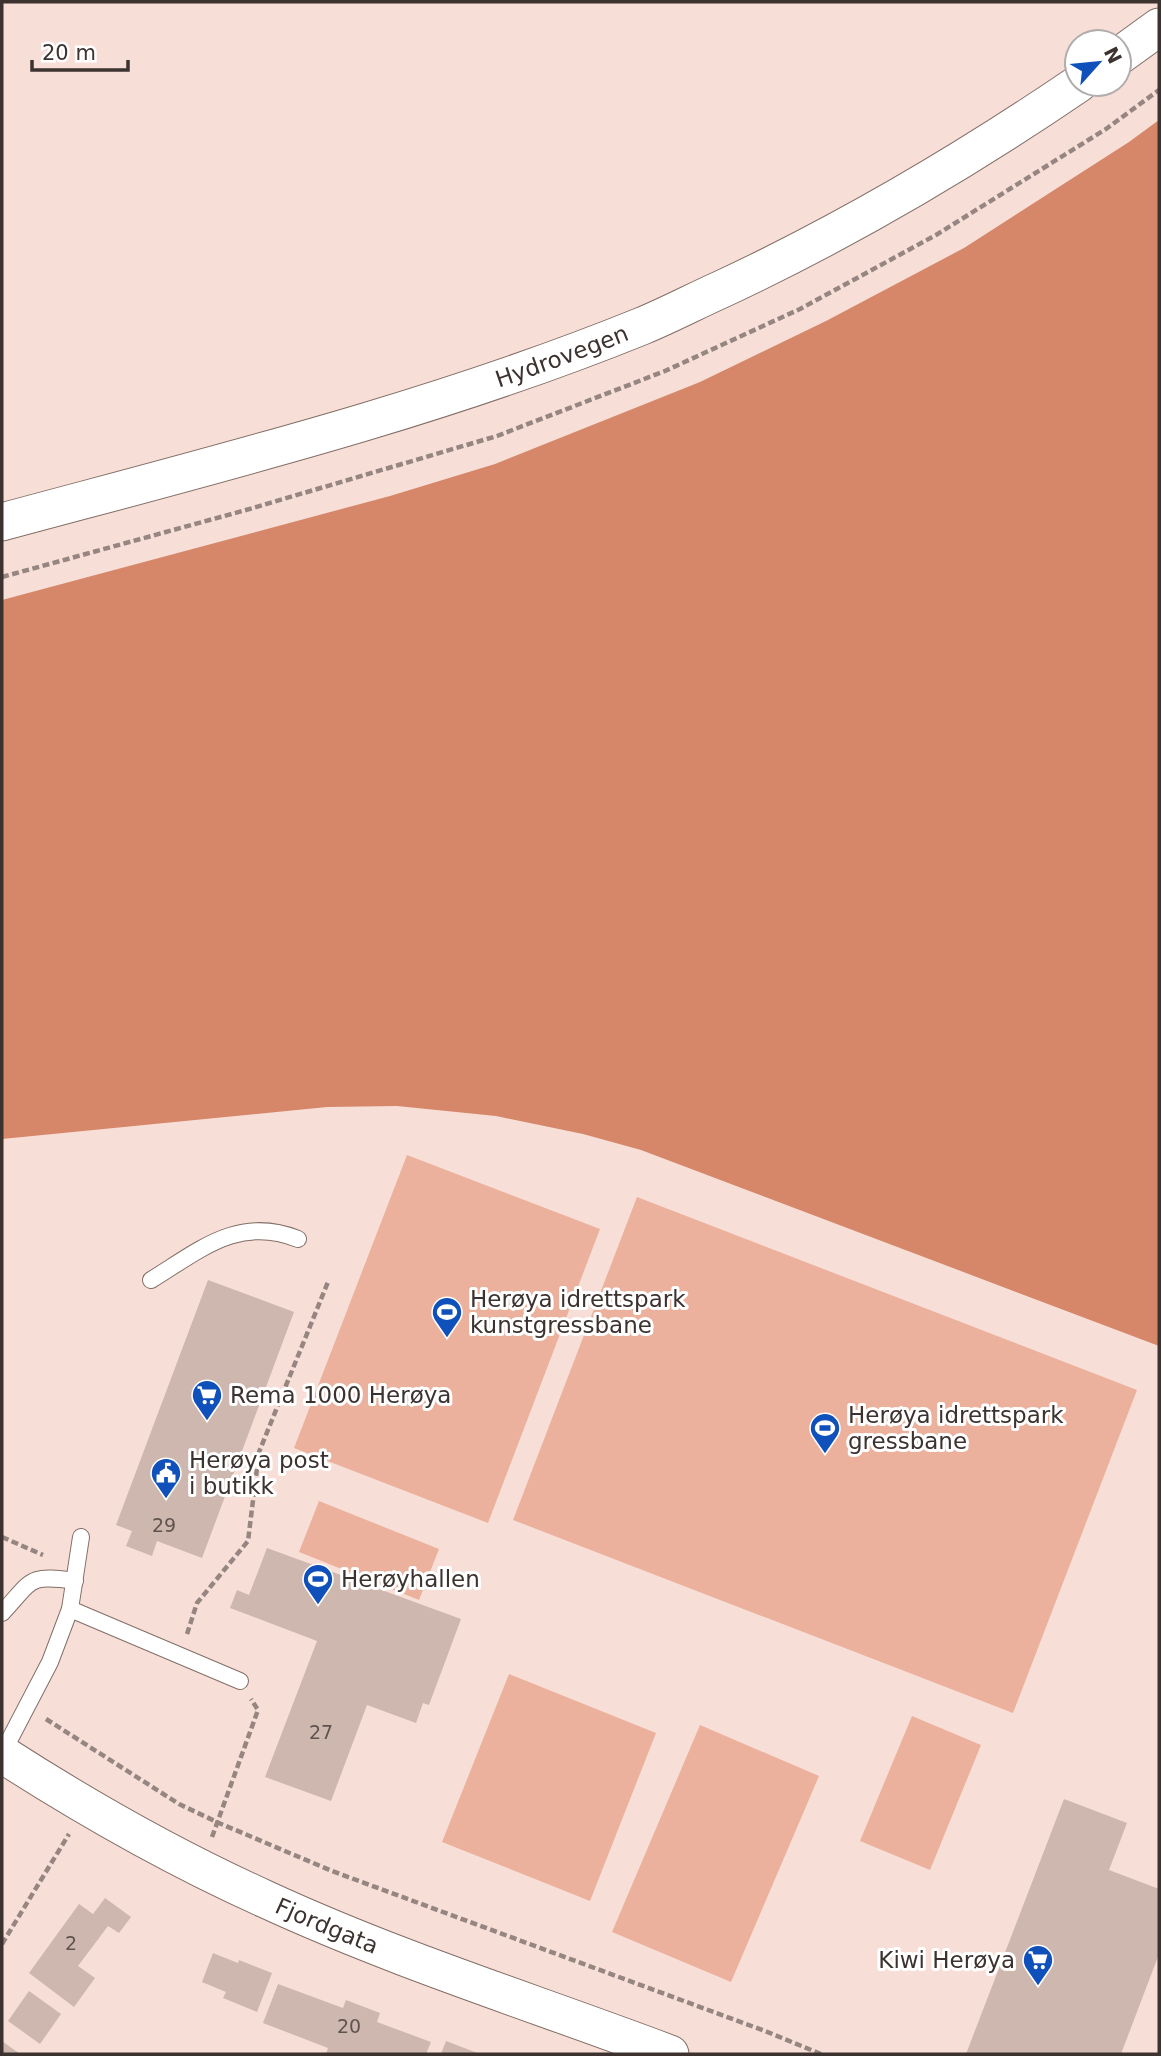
<svg xmlns="http://www.w3.org/2000/svg" width="1161" height="2056" viewBox="0 0 1161 2056" font-family="'DejaVu Sans',sans-serif">
<rect width="100%" height="100%" fill="#f7dfd7"/>
<g fill="#ecb19d">
<path d="M407,1155l193,74 -112,294 -194,-75z"/>
<path d="M637,1197l500,193 -124,323 -500,-193z"/>
<path d="M319,1501l120,48 -20,51 -120,-48z"/>
<path d="M509,1674l147,59 -66,168 -148,-59z"/>
<path d="M912,1716l69,29 -51,125 -70,-29z"/>
<path d="M700,1725l119,51 -88,206 -119,-50z"/>
</g>
<path fill="#d68669" d="M1159,120v1226l-518,-196 -58,-16 -87,-18 -99,-10 -70,1 -325,32v-539l388,-104 105,-32 205,-82 126,-61 138,-73 165,-106z"/>
<g fill="#ceb7af">
<path d="M208,1280l86,32 -92,246 -45,-17 -5,15 -26,-10 6,-15 -16,-6z"/>
<path d="M267,1548l194,71 -32,86 -6,-2 -7,20 -49,-18 -36,96 -66,-24 52,-136 -87,-33 7,-18 12,5z"/>
<path d="M1064,1799l63,24 -18,47 50,19v65l-38,100h-155z"/>
<path d="M105,1898l26,19 -12,16 -11,-7 -30,40 17,12 -21,29 -45,-34 50,-69 14,10z"/>
<path d="M213,1953l25,10 1,-3 33,13 -15,39 -34,-14 3,-6 -24,-10z"/>
<path d="M278,1984l65,24 3,-8 34,13 -3,9 54,20 -5,12h-100l2,-6 -65,-25z"/>
<path d="M29,1991l32,23 -21,30 -32,-23z"/>
<path d="M2,2041l18,13h-18z"/>
<path d="M446,2041l34,13h-39z"/>
</g>
<g fill="none" stroke-linecap="round" stroke-linejoin="round">
<g stroke="#826e66" stroke-width="18">
<g id="service">
<path d="M151,1280c49,-30 88,-65 147,-41"/>
<path d="M70,1609l170,72"/>
<path d="M2,1613c31,-33 25,-39 73,-32"/>
<path d="M2,1754l48,-92 20,-53 11,-72"/>
</g>
</g>
<g stroke="#826e66" stroke-width="39">
<g id="tertiary">
<path d="M1119,56l40,-29"/>
<path id="s1" d="M2,522c215,-58 433,-112 640,-196 27,-11 53,-25 80,-37 124,-58 243,-128 356,-205"/>
<path id="s2" d="M2,1754c84,54 172,104 263,145 132,61 270,104 405,155"/>
</g>
</g>
<g stroke="#968580" stroke-width="4.5" stroke-dasharray="7 3.5" stroke-linecap="butt">
<path d="M2,577l244,-67 251,-74 168,-65 135,-62 136,-74 170,-106 53,-39"/>
<path d="M2,1537l41,18"/>
<path d="M187,1634l10,-31 51,-62 11,-89 69,-170"/>
<path d="M46,1719l133,85 40,19 113,48 433,160 56,23"/>
<path d="M212,1837l46,-127 -7,-11"/>
<path d="M2,1944l67,-110"/>
</g>
<use href="#service" stroke="#fff" stroke-width="16"/>
<use href="#tertiary" stroke="#fff" stroke-width="37"/>
</g>
<defs>
<g id="stadium-pin" transform="scale(1.575)"><path d="M0 17L-7.5 6A9.5 9.5 0 1 1 7.5 6Z" fill="#0f50bb" stroke="#fff"/><path d="M0-5a6.5 5 0 1 0 0 10a6.5 5 0 1 0 0-10ZM-3.5-1.8h7v3.6h-7Z" fill="#fff"/></g>
<g id="supermarket-pin" transform="scale(1.575)"><path d="M0 17L-7.5 6A9.5 9.5 0 1 1 7.5 6Z" fill="#0f50bb" stroke="#fff"/><path d="M-6-5.5h2.5l.6 2H6L4.5 2H-2.5L-4.4-4H-6ZM-1.5 3.2a1.3 1.3 0 1 0 .1 0ZM3 3.2a1.3 1.3 0 1 0 .1 0Z" fill="#fff"/></g>
<g id="civic-pin" transform="scale(1.575)"><path d="M0 17L-7.5 6A9.5 9.5 0 1 1 7.5 6Z" fill="#0f50bb" stroke="#fff"/><path d="M-.6-6.5H3V-4.5H.6V-3L4-1V1h2V6H-6V1h2V-1L-.6-3ZM-1.2 2.5V6h2.4V2.5Z" fill="#fff"/></g>
</defs>
<g fill-rule="evenodd">
<use href="#stadium-pin" x="447" y="1312"/>
<use href="#supermarket-pin" x="207" y="1395"/>
<use href="#stadium-pin" x="825" y="1428"/>
<use href="#civic-pin" x="166" y="1473"/>
<use href="#stadium-pin" x="318" y="1579"/>
<use href="#supermarket-pin" x="1038" y="1960"/>
</g>
<g text-anchor="middle" dominant-baseline="central" stroke-width="6" stroke-linejoin="round" paint-order="stroke">
<g font-size="19" fill="#60534f">
<text x="164" y="1525">29</text>
<text x="321" y="1732">27</text>
<text x="71" y="1943">2</text>
<text x="349" y="2026">20</text>
</g>
<g font-size="23" fill="#3c322f" stroke="#fff">
<text stroke="none"><textPath href="#s1" startOffset="584">Hydrovegen</textPath></text>
<text stroke="none"><textPath href="#s2" startOffset="368">Fjordgata</textPath></text>
</g>
<g font-size="23" fill="#3c322f" stroke="#fff" text-anchor="start">
<text x="470" y="1299">Herøya idrettspark<tspan x="470" dy="26">kunstgressbane</tspan></text>
<text x="230" y="1395">Rema 1000 Herøya</text>
<text x="848" y="1415">Herøya idrettspark<tspan x="848" dy="26">gressbane</tspan></text>
<text x="189" y="1460">Herøya post<tspan x="189" dy="26">i butikk</tspan></text>
<text x="341" y="1579">Herøyhallen</text>
<text x="1015" y="1960" text-anchor="end">Kiwi Herøya</text>
</g>
</g>
<rect width="1161" height="2056" fill="none" stroke="#3c322f" stroke-width="7"/>
<g transform="translate(1098 63) rotate(63)"><circle r="33" fill="#ffffff" stroke="#b1adac" stroke-width="2"/>
<path d="M0-5L12 26L0 18L-12 26Z" fill="#0f50bb"/>
<text y="-10" font-size="19" font-weight="bold" text-anchor="middle" fill="#3c322f">N</text>
</g>
<path d="M32 60v10h96v-10" fill="none" stroke="#3c322f" stroke-width="3.5"/>
<text x="42" y="60" font-size="21" fill="#3c322f" stroke="#ffffff" stroke-width="5" paint-order="stroke">20 m</text>
</svg>
